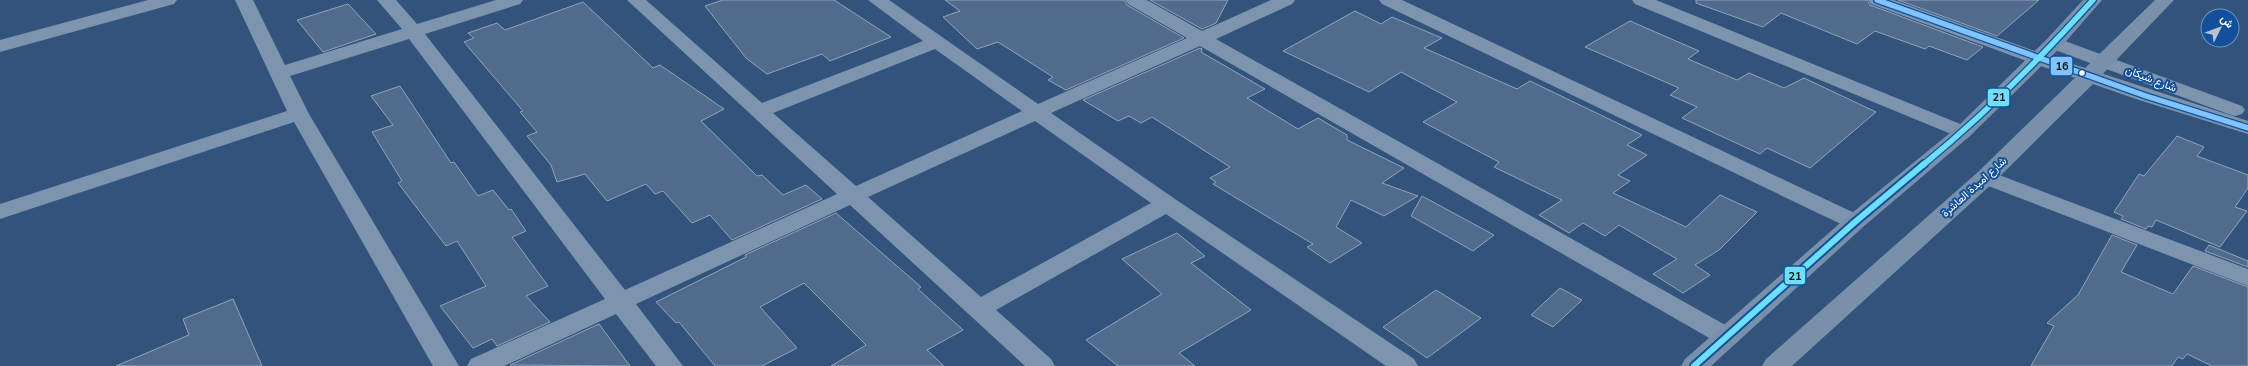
<svg xmlns="http://www.w3.org/2000/svg" width="2248" height="366" viewBox="0 0 2248 366" font-family="'Nunito Sans',Vazirmatn,sans-serif">
<rect width="100%" height="100%" fill="#32547c"/>
<g fill="#506b8b" stroke="#91a4bb">
<path d="M723,0h111l57,37 -61,24 -8,-7 -55,20 -21,-16 -41,-52z"/>
<path d="M945,0h179l3,5 57,33 -118,52 -18,-10 5,-3 -55,-35 -21,7 -34,-32 17,-6z"/>
<path d="M1150,0h78l-12,23 -14,6z"/>
<path d="M1696,0h171l3,5 113,42 -16,13 -38,-14 -4,3 -50,-18 -18,13 -76,-31 -18,14 -67,-24z"/>
<path d="M1898,0h141l-42,36z"/>
<path d="M583,2l70,66 7,-3 64,44 -23,12 56,55 5,-1 21,20 23,-10 16,14 -90,41 -22,-25 -18,8 -29,-32 -8,3 -9,-10 -39,17 -22,-27 -28,8 -6,-17 -24,-29 10,-4 -17,-20 3,-1 -59,-69 10,-4 -6,-5 29,-10 8,7z"/>
<path d="M348,4l28,30 -53,18 -26,-32z"/>
<path d="M1355,11l26,13 11,-7 50,21 -18,10 93,41 13,-8 112,54 -15,10 20,10 -29,20 12,6 -17,12 73,34 34,-32 37,17 -38,38 -24,15 15,10 -27,18 -30,-19 24,-15 -58,-34 -14,11 -22,-13 -14,10 -30,-18 23,-15 -68,-33 5,-5 -76,-40 34,-20 -56,-30 -32,20 -86,-41z"/>
<path d="M1630,21l69,30 -11,8 49,21 12,-7 35,15 20,-10 72,34 -66,56 -43,-20 -7,6 -78,-36 15,-11 -27,-12 9,-7 -94,-41z"/>
<path d="M1200,48l2,1 -1,3 64,37 -18,9 51,31 20,-11 29,17v5l57,28 -22,15 36,13 -34,20 -33,-16 -15,27 26,16 -32,20 -23,-16 6,-3 -100,-60 3,-2 -6,-4 20,-11 -78,-50 -11,6 -12,-7 -11,5 -35,-21z"/>
<path d="M400,86l51,77 3,-1 24,34 15,-6 16,20 2,-1 15,22 -14,6 36,49 -22,10 24,26 -53,24 -5,-7 -19,9 -33,-42 46,-20 -29,-45 -11,5 -48,-63 4,-2 -30,-49 21,-7 -22,-29z"/>
<path d="M2177,136l27,11 -7,9 51,19v13l-13,19 12,4 -27,36 -64,-27 -4,7 -4,-1 -2,3 -25,-10 2,-3 -9,-4 25,-38 5,2z"/>
<path d="M1422,196l72,39 -21,16 -62,-35z"/>
<path d="M836,213l85,74 -3,2 45,41 -36,20 17,16h-113l35,-21 -62,-62 -44,24 37,41 -35,18h-47l-36,-44 -3,1 -20,-21 90,-45 -1,-2z"/>
<path d="M1177,233l28,23 -14,7 60,47 -72,43 16,13h-77l-32,-26 76,-46 -40,-35z"/>
<path d="M2112,235l25,10 -16,27 52,22 20,-28 55,21v79h-36l-25,-12 -4,5 -5,-2 -6,9h-141l23,-40 -7,-3 31,-28z"/>
<path d="M2209,245l39,16v6l-43,-16z"/>
<path d="M1560,288l22,12 -29,27 -22,-12z"/>
<path d="M1436,290l45,28 -54,40 -44,-31z"/>
<path d="M233,299l29,67h-146l73,-31 -6,-16z"/>
<path d="M599,324l31,42 -120,-1z"/>
</g>
<g fill="none" stroke-linecap="round" stroke-linejoin="round">
<g fill="#7d94ae" fill-rule="evenodd">
<path d="M148,0h29l-3,4 -174,48v-12z"/>
<path d="M235,0h18l32,65 117,-36 -25,-29h19l21,24 79,-24h27l-3,4 -95,30 200,256 212,-96 -210,-194h19l116,103 161,-62 -55,-41h21l149,104 149,-66 -59,-34 -3,-4h22l55,31 69,-31h24l-3,4 -76,35 520,292 4,6 -4,6 -9,3 -9,-3 -518,-297 -149,67 124,86 239,160 4,7h-32l-220,-152 -170,96 55,49 4,7h-30l-175,-161 -214,99 47,62h-27l-40,-52 -112,52h-37l4,-7 134,-60 -196,-260 -119,37 19,38 150,252h-26l-139,-244 -294,97v-15l287,-93zM935,49l87,62 -166,75 -83,-73zM1035,121l116,82 -170,94 -113,-100z"/>
<path d="M1379,0h23l461,217 3,5 -3,5 -8,2 -8,-2 -465,-223z"/>
<path d="M1632,0h24l314,128 3,4 -3,4 -7,2 -7,-2 -321,-132z"/>
<path d="M1868,0h26l152,55 3,4 -3,4 -7,2 -7,-2 -161,-59z"/>
<path d="M1986,170l262,99v17l-270,-104 -3,-5 3,-5z"/>
</g>
<g fill="#7d94ae" fill-rule="evenodd">
<path d="M2054,37l188,69 3,4 -3,4 -7,2 -7,-2 -181,-67 -2,-4 2,-4z"/>
<path d="M2039,53l209,68v13l-109,-34 -107,-37 -3,-4 3,-4z"/>
</g>
<g fill="#7890aa" fill-rule="evenodd">
<path d="M2083,0h19l-41,47 -91,89 -107,91 -152,139h-30l4,-7 162,-142 109,-89 91,-89z"/>
<path d="M2155,0h19l-77,80 -103,102 -202,184h-30l4,-7 212,-187z"/>
</g>
<g stroke="#13509c" stroke-width="8">
<path id="bus-1" d="M1877,0l269,96 102,32"/>
</g>
<g stroke="#13509c" stroke-width="8">
<path id="bus-2-far1" d="M1923,165c61,-50 117,-106 170,-165"/>
</g>
<g stroke="#13509c" stroke-width="10">
<path id="bus-2" d="M1694,366l161,-144 69,-58"/>
</g>
<use href="#bus-1" stroke="#80c4ff" stroke-width="5.5"/>
<use href="#bus-2-far1" stroke="#6ddff8" stroke-width="5.5"/>
<use href="#bus-2" stroke="#6ddff8" stroke-width="6"/>
</g>
<circle fill="#fff" stroke="#13509c" stroke-width="1.5" cx="2082" cy="73" r="3.5"/>
<g text-anchor="middle" dominant-baseline="central" stroke-width="4" stroke-linejoin="round" paint-order="stroke">
<g font-size="11" fill="#fff" stroke="#13509c">
<text transform="translate(2151 79) rotate(21)">شارع شيكان</text>
<text transform="translate(1974 187) rotate(-42)">شارع امبدة العاشرة</text>
</g>
</g>
<g stroke="#13509c" stroke-width="1.5">
<rect x="2050" y="56" width="23" height="20" rx="4" fill="#80c4ff"/>
<rect x="1987" y="88" width="23" height="19" rx="4" fill="#6ddff8"/>
<rect x="1784" y="266" width="22" height="19" rx="4" fill="#6ddff8"/>
</g>
<g font-size="11" text-anchor="middle" font-weight="bold" fill="#111">
<text x="2062" y="70">16</text>
<text x="1999" y="101">21</text>
<text x="1795" y="280">21</text>
</g>
<g transform="translate(2220 28) rotate(48)"><circle r="19" fill="#13509c" stroke="#7196c4"/>
<path d="M0-3L7 15L0 10L-7 15Z" fill="#b7c3d1"/>
<text y="-6" font-size="11" font-weight="bold" text-anchor="middle" fill="#ffffff">ش</text>
</g>
</svg>
